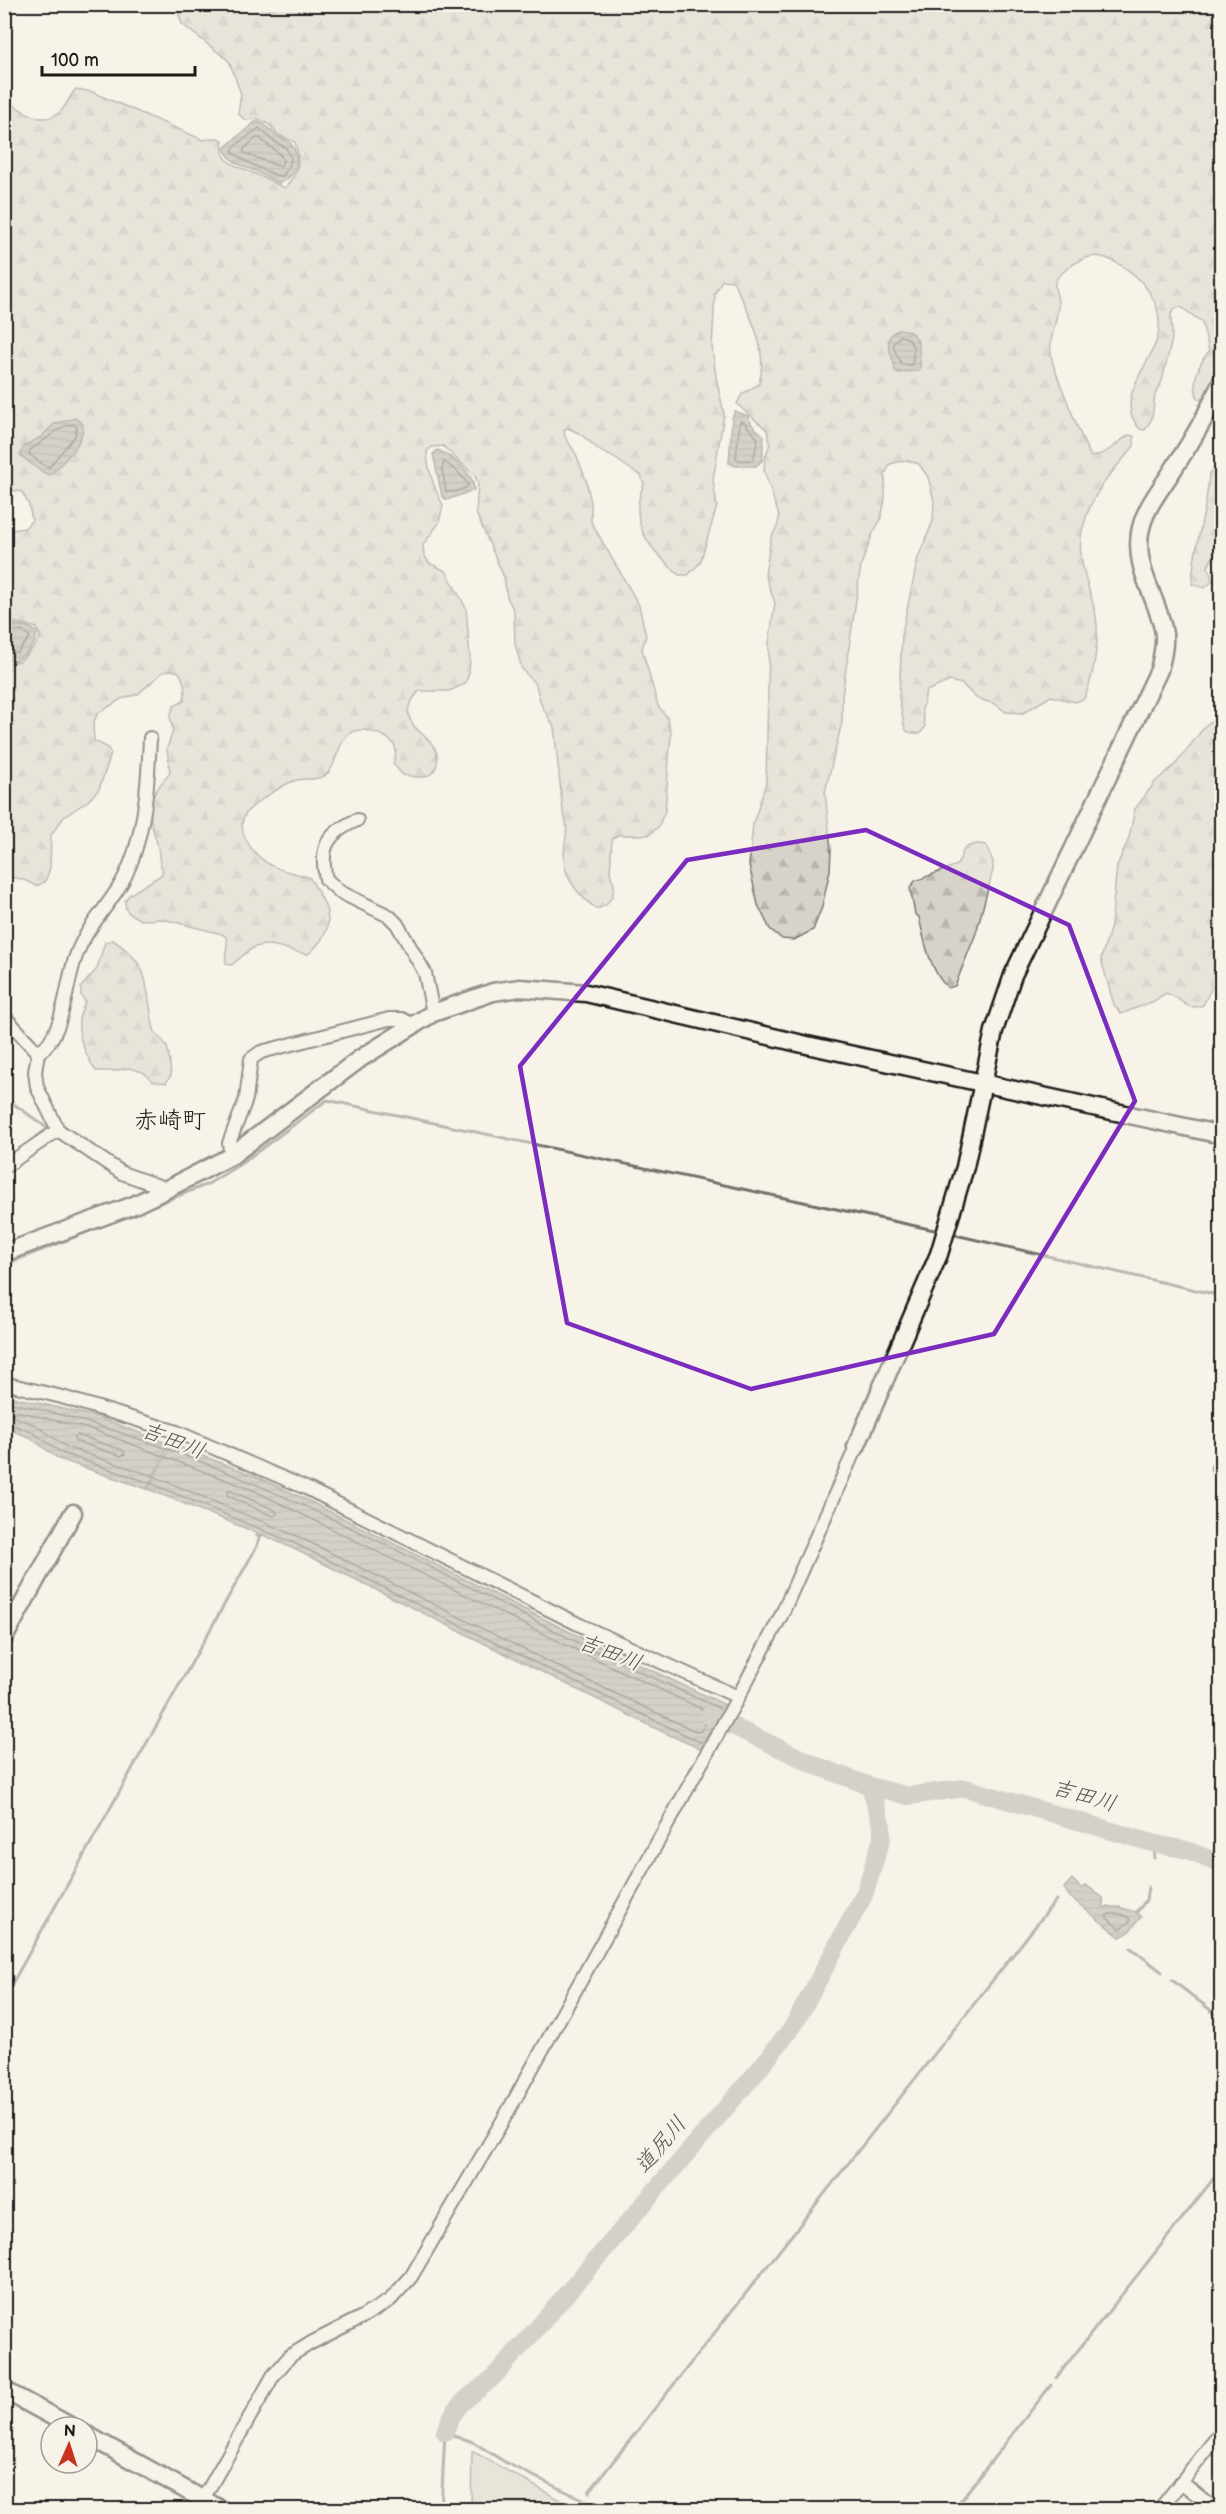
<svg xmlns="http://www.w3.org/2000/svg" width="1226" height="2514" viewBox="0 0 1226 2514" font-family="'Balsamiq Sans','Klee One',sans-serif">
<defs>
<pattern id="forest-firs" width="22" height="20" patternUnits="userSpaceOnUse" patternTransform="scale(1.5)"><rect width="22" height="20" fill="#d7d3cb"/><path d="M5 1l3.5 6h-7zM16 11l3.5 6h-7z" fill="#b8b5ae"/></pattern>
<pattern id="water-rules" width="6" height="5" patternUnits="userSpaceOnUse" patternTransform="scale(1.5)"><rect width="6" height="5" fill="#aca9a2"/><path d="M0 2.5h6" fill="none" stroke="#8b8983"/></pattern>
</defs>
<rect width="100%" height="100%" fill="#f7f3e8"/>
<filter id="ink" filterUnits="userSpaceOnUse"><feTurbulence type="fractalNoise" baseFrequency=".0167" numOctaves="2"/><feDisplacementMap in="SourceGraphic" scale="12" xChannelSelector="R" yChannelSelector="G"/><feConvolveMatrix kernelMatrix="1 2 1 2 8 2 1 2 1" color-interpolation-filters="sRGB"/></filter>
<g filter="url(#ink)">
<path fill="#d7d3cb" stroke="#7a7874" stroke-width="1.5" d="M472,2451l102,57v1h-103z"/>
<g fill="url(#forest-firs)" stroke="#7a7874" stroke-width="1.5">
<path d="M176,5h1045l1,347 -13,40 -7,8 -4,-1c-7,-17 0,-34 11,-48l-7,-29 -21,-15 -7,2 -3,5 1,25 -10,42 -7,14 -3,23 -7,12 -5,-1c-26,-28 6,-59 16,-87 13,-38 -17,-71 -50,-84 -16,-6 -33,5 -45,16 -11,9 -4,17 -3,28 1,14 -6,27 -7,41 -2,16 5,28 10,43 10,24 18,48 30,71 20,-4 23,-13 38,-22l5,1v10c-22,26 -42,46 -51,81 -9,31 8,61 13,90 4,22 -3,62 -12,82l-9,3 -24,-6 -28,17 -17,-1 -11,-8 -19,-6 -14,-14 -12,-3 -24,10 -4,19 3,17 -5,7 -12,-2 -3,-3 -6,-31 3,-65 16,-75 15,-37 1,-20 -6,-24 -9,-13 -13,-4 -16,4 -5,10v25l-4,20 -9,16 -11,30 -19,131v26l-17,70 6,58 -1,20 -8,37 -9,23 -19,10 -12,-1 -12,-10 -12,-24 -9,-40 4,-41 13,-41 3,-140 6,-40 -10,-28 6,-37 7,-13 1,-9 -15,-46 1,-13 5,-13 -3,-14 -30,-26 5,-10 17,-10c10,-37 -10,-71 -26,-103l-11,-1 -7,14 -3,52 4,31 8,37 -11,66 4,26 -17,57 -12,12h-9c-28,-25 -53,-51 -35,-91l-3,-9c-11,-5 -16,-10 -25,-16 -5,-4 -12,-5 -17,-9 -11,-9 -18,-18 -32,-22l-3,2 1,7 11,17 10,26 5,23v19l48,83 7,31 -4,13 16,57 9,11 4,16 -6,78 -7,16 -9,8h-31l-6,4 -2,34 4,11 -1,11 -7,10 -9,4c-15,-10 -33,-30 -33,-50 -1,-18 7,-29 -1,-47l-9,-85 -13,-23 -5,-19 -14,-16 -7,-25 -1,-33 -7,-14 -3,-20 -28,-64 2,-30 -3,-7 -32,-30 -11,1 -5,4c0,16 8,41 16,54l-4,18 -16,22 1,10 5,8 17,8 20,37 4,49 -1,16 -4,11 -16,7h-30c-6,8 -13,15 -10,25 3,18 36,25 27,51 -5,14 -22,10 -33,8l-10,-11c2,-7 5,-15 0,-21 -5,-6 -13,-9 -20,-11 -41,-13 -30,37 -51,45 -10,4 -20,0 -31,5 -11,5 -37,21 -45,31 -12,17 7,41 21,50 13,9 29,9 43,15 18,30 30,49 -2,76 -19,-1 -34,-14 -53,-7 -9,4 -16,13 -24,18l-5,-1c-2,-8 2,-17 1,-26l-5,-4 -59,-15 -22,1 -11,-6 -4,-5 -1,-8 4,-6 32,-20 2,-5c-7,-12 -2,-16 -6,-27 -10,-33 -12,-43 13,-70l-3,-25 6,-17 -3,-15 4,-10 10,-5c2,-11 1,-20 -5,-29l-8,-2 -8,2 -25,22 -17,5 -24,15 -4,11 1,16 13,6 4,7 -12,35 -10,11 -25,17 -13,18 -1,33 -5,14 -9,4c-11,-6 -20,-10 -31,-8v-214l15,-3 15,-15 5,-9 -3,-9 -32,-8v-89l20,-3 7,-8 -3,-15 -7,-13 -10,-2 -7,2v-391c17,7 35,27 55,11 6,-5 10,-17 16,-23l16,3 111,48 14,-2 6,2c-4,25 15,26 33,34 9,4 17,8 26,13l3,1c14,-16 16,-26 10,-46l-18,-8 -7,-9 -11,-6 -14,1 -7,-7 3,-19 -12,-33 -47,-37z"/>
<path d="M1221,463c1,35 5,74 -13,104l5,14 -9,7 -12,-4c1,-38 16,-74 17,-111z"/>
<path d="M1221,714v255l-18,36c-19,7 -20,-7 -37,-12l-12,8 -33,13 -7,-9 -13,-46 10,-33 6,-60 12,-28 6,-29 21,-28 19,-16 31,-40z"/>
<path d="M977,844l9,1 7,17v8l-17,63 -21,53 -7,2c-18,-16 -24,-48 -29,-71l-4,-3 -5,-26 5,-7 42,-16c8,-13 1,-17 20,-21z"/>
<path d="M113,940c41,27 31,47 41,89 1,7 10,11 13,18 3,8 3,19 4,28l-5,8 -13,-2 -10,-9 -14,-4 -15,3h-18c-10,-15 -21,-38 -16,-56 1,-4 4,-8 5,-14l-4,-6v-8l16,-18 8,-27z"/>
</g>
<g fill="url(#water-rules)" stroke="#72716c" stroke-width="1.5">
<path d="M255,122c10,0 12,6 20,12 4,4 12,5 16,10 11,15 5,34 -12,39 -9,-4 -17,-10 -26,-13 -14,-5 -22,-7 -29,-22z"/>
<path d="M900,329c15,2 20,12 19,25 0,7 3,9 1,16l-21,3 -4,-2c0,-16 -18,-33 5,-42z"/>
<path d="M735,411l13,5 4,9 12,11 -2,25 -6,5h-20l-7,-3 3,-45z"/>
<path d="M75,418l8,6c1,21 -20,38 -33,51l-8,-3 -22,-17 4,-9 17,-9 13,-13z"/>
<path d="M438,450c14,7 36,22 36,40l-27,10 -5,-4 -9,-42z"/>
<path d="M5,623l23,4 9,5c0,12 -12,24 -22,29l-10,-2z"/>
<path d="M4,1395l94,22 71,27 -22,45 -88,-30 -30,-22 -24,-9z"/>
<path d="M172,1444l88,34 47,22 265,133 158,74 -25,44 -40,-18 -371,-184 -31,-14 -2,3 -5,-2 1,-3 -109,-44z"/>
<path d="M1072,1879l10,10 4,-4 17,13 1,9h15l16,5 4,-4 -2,5 4,4 -13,16 -8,4 -50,-40 -6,-9z"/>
</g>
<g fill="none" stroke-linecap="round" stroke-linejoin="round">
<g stroke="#565452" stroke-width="1.5">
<path d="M259,128l13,12 14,8 5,10 -1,6 -7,12c-8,1 -46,-18 -51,-25l4,-6z"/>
<path d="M256,138h4c7,9 19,11 23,22l-2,7 -37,-14v-4z"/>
<path d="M900,336l8,2 6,10 -2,17h-10l-8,-16v-6z"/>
<path d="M740,421l4,1 14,17 -5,21h-14l-3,-2z"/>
<path d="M73,424l4,3 -2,9 -26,31 -4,-1 -16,-12 1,-4c15,-8 26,-23 43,-26z"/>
<path d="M444,462l13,9 11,13 -1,3 -12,5h-9l-4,-24z"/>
<path d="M4,629l21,3 5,5 -12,15 -14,1"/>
<path d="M4,1401c201,43 381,144 563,236 50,25 101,48 152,71l1,4 -16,29 -4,1 -148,-71 -256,-127 -146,-61 -88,-30 -30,-21 -28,-10"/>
<path d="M16,1411l78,19 161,61 311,154 142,67 2,4 -9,15 -4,1 -142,-67 -256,-128 -146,-61 -87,-29 -30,-22 -22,-8 -2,-4z"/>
<path d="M77,1435l46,15 2,4 -4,2 -46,-15 -1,-4z"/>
<path d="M231,1491l44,19 2,4 -3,2 -6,-2 -40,-18 -1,-4z"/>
<path d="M1110,1914h11l8,4 1,3 -10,8 -13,-11v-3z"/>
</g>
<g stroke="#72716c" stroke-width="3">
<path d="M4,1097l46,33"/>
<path d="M85,1155l14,10"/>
<path d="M128,1181l22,9"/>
<path d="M951,1234l271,62"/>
<path d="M4,1265l204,-81 34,-21 85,-63 612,131"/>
<path d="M1154,1858l2,-14"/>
<path d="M1137,1912l9,-12 2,-13"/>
<path d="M1131,1948l31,24"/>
<path d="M1172,1980l50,39"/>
<path d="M4,1998l253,-452 3,-11"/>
<path d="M1056,2378l166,-210"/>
<path d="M589,2492l467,-592"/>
<path d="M441,2510l4,-78 28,10 35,22 97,46"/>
<path d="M953,2510l98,-125"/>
</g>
<g stroke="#aca9a2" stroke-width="18">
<path d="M709,1715l113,53 48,18 38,10 57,-8 191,56 31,6 35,14"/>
<path d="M445,2432c11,-33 27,-34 49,-56 11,-11 21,-24 32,-35l235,-274 33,-42 70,-130 18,-57v-12l-12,-40"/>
</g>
<g stroke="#1c1c1c" stroke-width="16">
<g id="street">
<path d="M357,820c-29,13 -38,26 -31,59l14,13 49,24 8,8 28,49 8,40"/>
<path d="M4,1016l34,37 -3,19 2,15 21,43"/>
<path d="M38,1053c27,-17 27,-69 38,-97 9,-27 32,-49 46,-74 23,-42 26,-98 28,-144"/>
<path d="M4,1150l8,12"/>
<path d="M231,1156l-2,-13 17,-44 5,-40 10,-7 128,-33h13l11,6"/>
<path d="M4,1167l54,-37 64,43 45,16"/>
<path d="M4,1383l58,14 115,35 129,56 274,137 158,72"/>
<path d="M1222,1460l-4,8 4,1"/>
<path d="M1181,2482l35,28"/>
<path d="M203,2499l70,-123 17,-20 21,-13 51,-26 28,-17 21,-23 95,-162 230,-414 45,-85 75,-169"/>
<path d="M1159,2510l63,-79"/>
</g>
</g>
<g stroke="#1c1c1c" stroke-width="21">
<g id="secondary">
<path d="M4,1253l130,-48 33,-16 64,-33 130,-98 72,-45 60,-21 27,-4 66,5 221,52 415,90"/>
<path d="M856,1447l83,-193 26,-87 29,-136 19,-56 146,-305c3,-12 6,-23 5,-36 -5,-35 -30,-63 -24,-101 4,-26 23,-46 36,-68 18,-27 33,-54 46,-84"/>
<path d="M4,1638l69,-125"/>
<path d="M4,2390l68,37"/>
<path d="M87,2435l135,75"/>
</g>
</g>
<use href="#street" stroke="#f7f3e8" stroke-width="12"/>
<use href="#secondary" stroke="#f7f3e8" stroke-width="16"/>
</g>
</g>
<path d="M0 0H1226V2514H0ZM866,830l203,95 66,176 -141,233 -243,55 -184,-66 -47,-257 167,-206z" fill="#f7f3e8" fill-opacity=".55" fill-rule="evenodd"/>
<path fill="none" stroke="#7b2cbf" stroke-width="4.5" stroke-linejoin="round" d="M866,830l203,95 66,176 -141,233 -243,55 -184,-66 -47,-257 167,-206z"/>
<g text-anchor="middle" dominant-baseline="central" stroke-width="4.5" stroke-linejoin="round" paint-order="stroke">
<g font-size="22" font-style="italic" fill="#565452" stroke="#f7f3e8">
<text transform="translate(173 1441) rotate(21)">吉田川</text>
<text transform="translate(610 1653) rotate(21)">吉田川</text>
<text transform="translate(1084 1796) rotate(16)">吉田川</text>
<text transform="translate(661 2145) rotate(-50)">道尻川</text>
</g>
<g font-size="24" fill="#1c1c1c" stroke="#f7f3e8">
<text x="170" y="1120">赤崎町</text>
</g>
</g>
<rect width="1226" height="2514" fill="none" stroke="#f7f3e8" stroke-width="24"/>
<rect x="12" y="12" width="1202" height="2490" fill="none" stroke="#1c1c1c" stroke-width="2" filter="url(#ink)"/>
<g transform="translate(69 2445) rotate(3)"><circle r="28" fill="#f7f3e8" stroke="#9f9d96" stroke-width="1.5"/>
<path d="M0-4.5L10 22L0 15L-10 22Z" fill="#c8321e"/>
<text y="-9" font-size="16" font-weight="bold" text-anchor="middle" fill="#1c1c1c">N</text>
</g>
<path d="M42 66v9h153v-9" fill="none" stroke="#1c1c1c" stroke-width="3"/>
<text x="51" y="66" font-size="18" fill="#1c1c1c" stroke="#f7f3e8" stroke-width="4.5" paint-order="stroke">100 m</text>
</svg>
